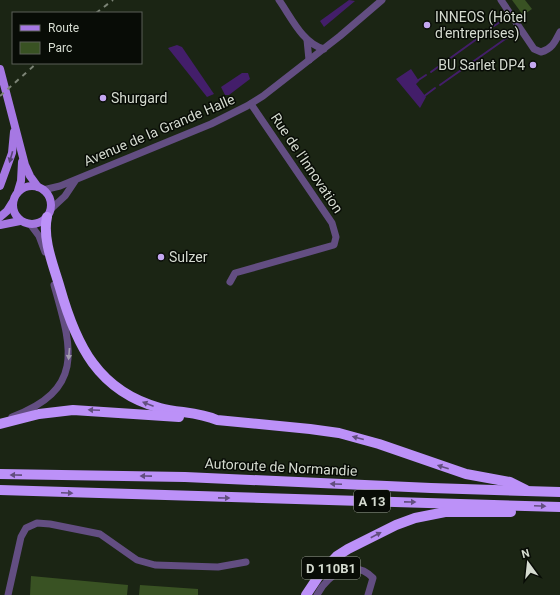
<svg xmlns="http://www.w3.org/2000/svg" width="560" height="595" viewBox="0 0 560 595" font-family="Roboto,sans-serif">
<rect width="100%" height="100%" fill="#1b2514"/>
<g fill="#395223">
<path d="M512,0h13l7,9 -9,6z"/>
<path d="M31,576l97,9 -1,10h-97z"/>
<path d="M140,585l58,4v6h-59z"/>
</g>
<g fill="#431e6a">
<path d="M349,0l6,1 -31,26 -4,-6z"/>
<path d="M177,45l5,2 32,47 -7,3 -39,-49z"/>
<path d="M411,69l8,12 -3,3 10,13 -6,11 -24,-29z"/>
<path d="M242,73h6l2,6 -21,16h-4l-4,-8z"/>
</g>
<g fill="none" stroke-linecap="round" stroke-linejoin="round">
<g stroke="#431e6a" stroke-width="2">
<path d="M494,26l6,-4"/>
<path d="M431,72l61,-44"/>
<path d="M417,81l9,-6"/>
<path d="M440,85l68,-48"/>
<path d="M423,97l12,-9"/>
</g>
<g stroke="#634e82" stroke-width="7">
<path d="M279,0c12,17 24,44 45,49"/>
<path d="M501,0l33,49 7,3c11,-3 14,-10 19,-20"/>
<path d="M307,40l2,20"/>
<path d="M43,190l17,-4 151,-62 36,-18 16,-10 77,-60 42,-36"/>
<path d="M51,209l14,-13 10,-15"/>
<path d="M30,224l9,12 6,16"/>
<path d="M230,282l5,-9 99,-28 2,-8 -4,-14 -81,-119"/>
<path d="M12,417c75,-28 59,-71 42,-132"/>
<path d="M8,595l13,-58 5,-9 11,-5 13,1 50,10 37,26 18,5 63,2 28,-5"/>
<path d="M317,595c11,-21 37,-37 56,-17l-5,17"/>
</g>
<g stroke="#a678e3" stroke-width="8">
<path d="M0,69l25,96 5,11 8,11"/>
<circle cx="32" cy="205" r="19"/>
<path d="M0,186l12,-33 2,-21"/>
<path d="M18,191l3,-10 1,-19"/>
<path d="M0,217l7,-6 5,-8"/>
<path d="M0,225l20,-4"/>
</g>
<g stroke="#bc91f8" stroke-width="10">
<path d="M47,217c-5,22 7,50 13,71 16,57 38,103 100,120 19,5 39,4 57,12l93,9 29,4 40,11 87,30 44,8 16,8"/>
<path d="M0,424l39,-10 34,-4 106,7"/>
<path d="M0,474l185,3 246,11 129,4"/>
<path d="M0,490l560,17"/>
<path d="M306,595l14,-21 17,-18 11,-7 48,-24 19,-7 30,-6h66"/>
</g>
<g stroke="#7c8476" stroke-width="2" stroke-dasharray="5 5" stroke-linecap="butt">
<path d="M96,13l17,-13"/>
<path d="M0,96l37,-33"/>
</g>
</g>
<defs><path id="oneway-solid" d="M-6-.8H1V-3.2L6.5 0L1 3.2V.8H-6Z"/></defs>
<use fill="#574274" href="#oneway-solid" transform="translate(11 157) rotate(106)"/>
<use fill="#a29cad" href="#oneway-solid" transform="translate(69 354) rotate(95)"/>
<g fill="#624e7f">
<use href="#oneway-solid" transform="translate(148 404) rotate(-159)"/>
<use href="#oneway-solid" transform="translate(94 410) rotate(-177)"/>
<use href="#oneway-solid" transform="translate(358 438) rotate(-165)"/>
<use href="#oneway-solid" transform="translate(443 467) rotate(-162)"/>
<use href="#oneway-solid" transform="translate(16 475) rotate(-179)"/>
<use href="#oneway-solid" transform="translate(146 476) rotate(-179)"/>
<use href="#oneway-solid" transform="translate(336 484) rotate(-177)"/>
<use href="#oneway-solid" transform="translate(67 493) rotate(2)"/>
<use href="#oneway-solid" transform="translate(224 498) rotate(1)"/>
<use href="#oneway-solid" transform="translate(410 502) rotate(1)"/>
<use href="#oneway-solid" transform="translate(540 506) rotate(2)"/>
<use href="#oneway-solid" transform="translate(376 535) rotate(-28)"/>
</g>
<g fill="#c4a7f1" stroke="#080c06" stroke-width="1.5">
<circle cx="427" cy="25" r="4"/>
<circle cx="533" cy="65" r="4"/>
<circle cx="103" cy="98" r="4"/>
<circle cx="161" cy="257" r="4"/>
</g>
<g text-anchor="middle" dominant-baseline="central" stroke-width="3" stroke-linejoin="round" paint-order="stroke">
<g fill="#080c06" stroke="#989d93" stroke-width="1">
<rect x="354" y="490" width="36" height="22" rx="3"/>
<rect x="302" y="557" width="58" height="22" rx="3"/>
</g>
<g font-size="13" font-weight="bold" fill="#d5dbd0">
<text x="372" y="501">A 13</text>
<text x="331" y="568">D 110B1</text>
</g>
<g font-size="14" fill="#d5dbd0" stroke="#080c06" text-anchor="start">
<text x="435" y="17">INNEOS (Hôtel<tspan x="435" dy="16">d'entreprises)</tspan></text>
<text x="525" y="65" text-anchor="end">BU Sarlet DP4</text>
<text x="111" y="98">Shurgard</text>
<text x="169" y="257">Sulzer</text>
</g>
<g font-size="14" fill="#d5dbd0" stroke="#080c06">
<text transform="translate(159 130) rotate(-23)">Avenue de la Grande Halle</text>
<text transform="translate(307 163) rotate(56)">Rue de l'Innovation</text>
<text transform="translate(281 467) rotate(3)">Autoroute de Normandie</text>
</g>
</g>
<rect x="12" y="12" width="130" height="52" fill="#080c06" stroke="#5a5f57"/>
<rect x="20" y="25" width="20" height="6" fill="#a678e3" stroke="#5a5f57"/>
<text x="48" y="32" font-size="12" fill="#d5dbd0">Route</text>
<rect x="20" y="42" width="20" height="12" fill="#395223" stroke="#5a5f57"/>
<text x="48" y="52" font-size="12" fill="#d5dbd0">Parc</text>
<g transform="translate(528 563) rotate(345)" stroke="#080c06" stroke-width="3" paint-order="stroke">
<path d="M0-3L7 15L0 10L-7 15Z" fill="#d5dbd0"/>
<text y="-6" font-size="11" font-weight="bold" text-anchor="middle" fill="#d5dbd0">N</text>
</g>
</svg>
